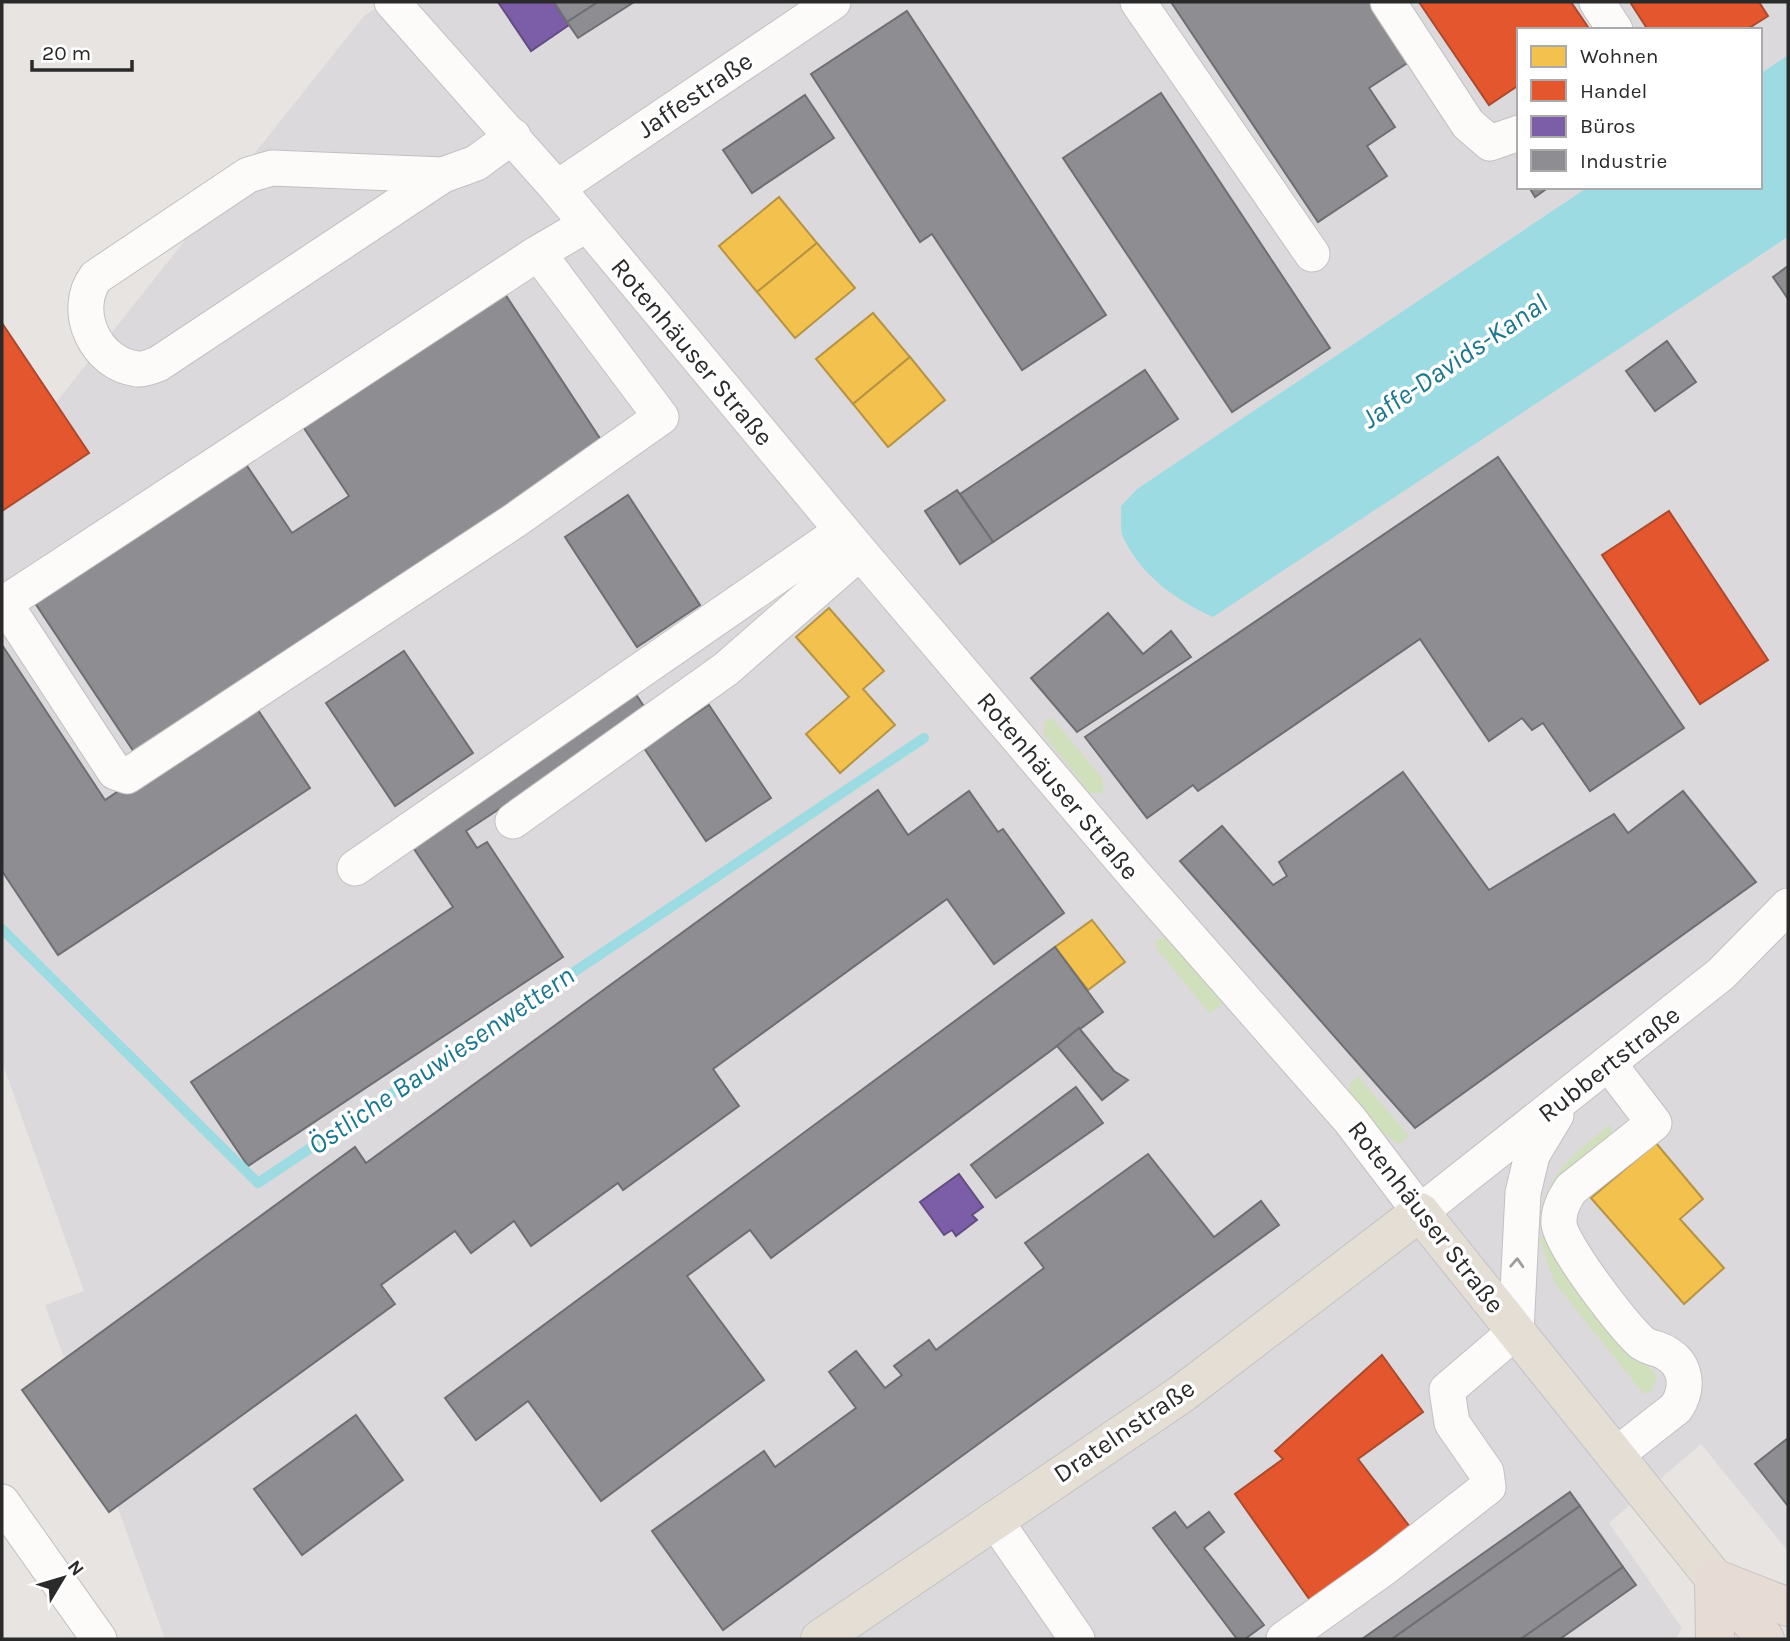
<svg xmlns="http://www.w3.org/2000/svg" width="1790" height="1641" viewBox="0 0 1790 1641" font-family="Karla,sans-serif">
<rect width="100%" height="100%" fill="#e8e4e1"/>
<path fill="#dbd9dc" d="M386,2h1402v53l-28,19v-44h-241v157h69l-451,302 -16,17 636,-248 31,-21v1314l-87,-107 -92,79 73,105 -6,11h-1511l-120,-334 39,-14 -82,-229v-592l362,-454z"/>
<g fill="#d0e0bd">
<path d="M1051,717l52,62v14h-13l-46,-58v-12z"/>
<path d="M1169,938l54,65 -13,11 -54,-66v-9z"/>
<path d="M1358,1076l51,60 -10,8 -16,-11 -35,-41 3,-10z"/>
<path d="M1611,1124l1,10 -64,74 -5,-2c10,-39 38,-58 68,-82z"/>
<path d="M1548,1235l17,33 92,108 -6,16 -7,2 -90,-112 -15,-44z"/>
</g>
<path fill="#9cdbe2" d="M1788,55v182l-575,380c-36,-16 -71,-41 -89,-78 -5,-8 -2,-23 -3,-33l16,-17 451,-302h172v-113z"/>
<g fill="#f2c14e" stroke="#b69443" stroke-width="2">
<path d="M779,197l38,46 -60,49 -38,-46z"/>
<path d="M817,243l38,45 -60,50 -38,-46z"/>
<path d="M873,313l37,44 -57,47 -37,-45z"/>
<path d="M910,357l35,43 -57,47 -35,-43z"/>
<path d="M829,608l55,63 -21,18 32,36 -55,48 -34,-39 43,-37 -53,-60z"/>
<path d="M1092,920l33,42 -37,28 -33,-43z"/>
<path d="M1656,1143l47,56 -23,20 44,49 -40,36 -93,-106z"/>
</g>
<g fill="#e4572e" stroke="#ac4a2d" stroke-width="2">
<path d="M1419,2h152l19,28h-71v55l-30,20z"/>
<path d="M1630,2h129l9,14 -22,14h-98z"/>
<path d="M2,323l87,130 -87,58z"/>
<path d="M1669,511l99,149 -68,44 -98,-149z"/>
<path d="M1382,1355l41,57 -65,47 52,68 -100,73 -75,-106 48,-35 -8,-8z"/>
</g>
<g fill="#7b5ea7" stroke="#634e82" stroke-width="2">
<path d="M498,2h56l15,23 -38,26z"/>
<path d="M959,1174l24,33 -11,8 5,5 -21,16 -4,-6 -8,5 -24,-33z"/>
</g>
<g fill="#8d8d92" stroke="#6f6f73" stroke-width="2">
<path d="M554,2h44l-31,20z"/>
<path d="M598,2h36l-56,36 -11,-16z"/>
<path d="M1171,2h202l39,58 -43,28 26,39 -28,19 20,30 -69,46z"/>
<path d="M907,11l199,304 -84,55 -90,-136 -12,8 -109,-168z"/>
<path d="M1161,93l169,255 -98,64 -169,-254z"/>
<path d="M805,95l29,43 -82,55 -29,-43z"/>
<path d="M1529,187h20l-14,10z"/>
<path d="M1788,266v33l-15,-22z"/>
<path d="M501,288l104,158 -469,309 -103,-155 210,-140 49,73 57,-37 -49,-74z"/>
<path d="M1667,341l29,41 -41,29 -29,-40z"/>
<path d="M1145,370l33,49 -185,123 -33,-48z"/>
<path d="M1498,457l186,271 -94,63 -47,-68 -11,7 -10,-12 -33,23 -69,-102 -222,152 -5,-6 -46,33 -62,-81z"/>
<path d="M957,490l36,52 -33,22 -35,-53z"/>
<path d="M628,495l72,110 -63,42 -72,-110z"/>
<path d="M1108,613l35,41 28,-23 20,26 -114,75 -46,-54z"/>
<path d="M2,645l103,155 147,-99 58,87 -252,167 -56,-84z"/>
<path d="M404,651l69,102 -78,53 -69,-103z"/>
<path d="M633,690l14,21 -181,120 11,17 10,-6 76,115 -315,209 -57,-84 262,-175 -45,-67z"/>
<path d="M709,705l62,93 -65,43 -62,-93z"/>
<path d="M1403,772l86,118 125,-76 14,19 55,-42 73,91 -341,246 -235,-267 42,-35 51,59 14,-9 -8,-14z"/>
<path d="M878,790l30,45 61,-44 29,41 5,-3 61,84 -70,51 -47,-65 -234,170 26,37 -116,84 -5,-7 -87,63 -17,-25 -43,32 -16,-22 -74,54 14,19 -286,208 -87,-122 333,-243 11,16z"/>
<path d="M1055,947l48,65 -332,246 -21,-28 -63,46 77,104 -163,121 -73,-100 -52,39 -31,-42z"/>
<path d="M1079,1028l35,43 14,9 -26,20 -45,-54z"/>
<path d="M1076,1087l27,36 -107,75 -25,-33z"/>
<path d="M1148,1154l66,83 47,-36 18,24 -556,405 -71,-99 112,-80 11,16 81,-59 -27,-36 27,-21 29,37 17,-13 -8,-9 35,-26 7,10 108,-82 -19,-25z"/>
<path d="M356,1415l47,65 -101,75 -48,-66z"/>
<path d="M1788,1438v68l-33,-42z"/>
<path d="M1570,1492l10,14 -188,133h-30z"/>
<path d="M1580,1506l43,61 -102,72h-129z"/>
<path d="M1175,1512l12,16 22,-16 15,20 -20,16 60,77 -19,14h-8l-84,-111z"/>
<path d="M1623,1567l13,18 -76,54h-39z"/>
</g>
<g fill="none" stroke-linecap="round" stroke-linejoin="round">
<path stroke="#9cdbe2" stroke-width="10" d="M2,929l256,254 666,-445"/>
<g stroke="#c2c1c1" stroke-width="37">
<g id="minor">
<path d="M392,2l165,186 303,364 273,321 217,247 70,92 301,-238 67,-68"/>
<path d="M1138,2l174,252"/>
<path d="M1388,2l80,122 22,19 29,-10"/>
<path d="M1597,2l18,28"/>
<path d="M443,175l-285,189c-6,2 -14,6 -21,5 -42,-5 -66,-59 -41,-92l152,-102 24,-7 171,7 33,-12 37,-27"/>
<path d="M557,188l276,-186"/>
<path d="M538,253l123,164 -147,104 -387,255 -12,-4 -106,-162 2,-11 527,-346 48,-28"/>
<path d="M513,821l213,-152 134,-117"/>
<path d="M355,868l487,-337"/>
<path d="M1609,1064l45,59 -83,66c-7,10 -13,22 -12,35 3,23 63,100 82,118 7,6 17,6 25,11 21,12 23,36 10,55l-60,47"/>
<path d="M2,1502l97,137"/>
<path d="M994,1519l83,120"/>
<path d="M1284,1639l100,-71 104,-81 -2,-15 -34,-49 -5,-33 69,-59 7,-138 9,-38 24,-40"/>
</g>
</g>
<g stroke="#c4c3c2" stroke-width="40">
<path id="major" d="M820,1639l360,-244 240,-183 294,366"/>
</g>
<g stroke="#c4c3c2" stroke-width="40">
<g id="highway">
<path d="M1714,1578l74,29"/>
<path d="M1714,1578l1,61"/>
<path d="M1718,1582l47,57"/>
</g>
</g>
<use href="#minor" stroke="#fcfbfa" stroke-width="35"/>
<use href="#major" stroke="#e5ded5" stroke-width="38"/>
<use href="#highway" stroke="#e7dbd5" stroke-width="38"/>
</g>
<defs><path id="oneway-chevron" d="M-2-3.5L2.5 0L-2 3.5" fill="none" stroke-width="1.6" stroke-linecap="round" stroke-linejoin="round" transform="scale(1.75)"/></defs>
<use stroke="#9e9d9c" href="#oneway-chevron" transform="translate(1517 1263) rotate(-87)"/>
<g text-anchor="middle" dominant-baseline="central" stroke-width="7" stroke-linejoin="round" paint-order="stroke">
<g font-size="26" fill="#2a2a2a" stroke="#fff">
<text transform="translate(695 95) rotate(-34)">Jaffestraße</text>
<text transform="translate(692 352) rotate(50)">Rotenhäuser Straße</text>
<text transform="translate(1058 786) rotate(50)">Rotenhäuser Straße</text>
<text transform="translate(1609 1064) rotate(-38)">Rubbertstraße</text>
<text transform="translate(1426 1217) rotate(52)">Rotenhäuser Straße</text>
<text transform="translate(1124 1431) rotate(-34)">Dratelnstraße</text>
</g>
<g font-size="28" font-style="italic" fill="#1a778e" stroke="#fff">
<text transform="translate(1454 361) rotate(-34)">Jaffe-Davids-Kanal</text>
<text transform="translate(441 1060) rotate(-34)">Östliche Bauwiesenwettern</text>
</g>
</g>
<rect width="1790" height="1641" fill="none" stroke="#2a2a2a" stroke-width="7"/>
<rect x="1517" y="28" width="245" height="161" fill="#ffffff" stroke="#aaaaaa" stroke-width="2"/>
<rect x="1531" y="46" width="35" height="21" fill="#f2c14e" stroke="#aaaaaa" stroke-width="2"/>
<text x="1580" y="63" font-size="21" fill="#2a2a2a">Wohnen</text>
<rect x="1531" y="80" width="35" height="21" fill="#e4572e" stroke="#aaaaaa" stroke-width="2"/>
<text x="1580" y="98" font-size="21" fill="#2a2a2a">Handel</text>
<rect x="1531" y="116" width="35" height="21" fill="#7b5ea7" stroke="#aaaaaa" stroke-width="2"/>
<text x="1580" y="133" font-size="21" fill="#2a2a2a">Büros</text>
<rect x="1531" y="150" width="35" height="21" fill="#8d8d92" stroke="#aaaaaa" stroke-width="2"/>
<text x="1580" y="168" font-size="21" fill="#2a2a2a">Industrie</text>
<g transform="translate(63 1578) rotate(52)" stroke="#ffffff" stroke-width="5" paint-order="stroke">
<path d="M0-5L12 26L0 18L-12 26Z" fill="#2a2a2a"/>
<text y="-10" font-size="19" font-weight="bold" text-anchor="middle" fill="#2a2a2a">N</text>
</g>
<path d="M32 60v10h100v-10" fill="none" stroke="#2a2a2a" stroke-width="3.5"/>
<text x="42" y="60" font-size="21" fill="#2a2a2a" stroke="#ffffff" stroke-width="5" paint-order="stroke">20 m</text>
</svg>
